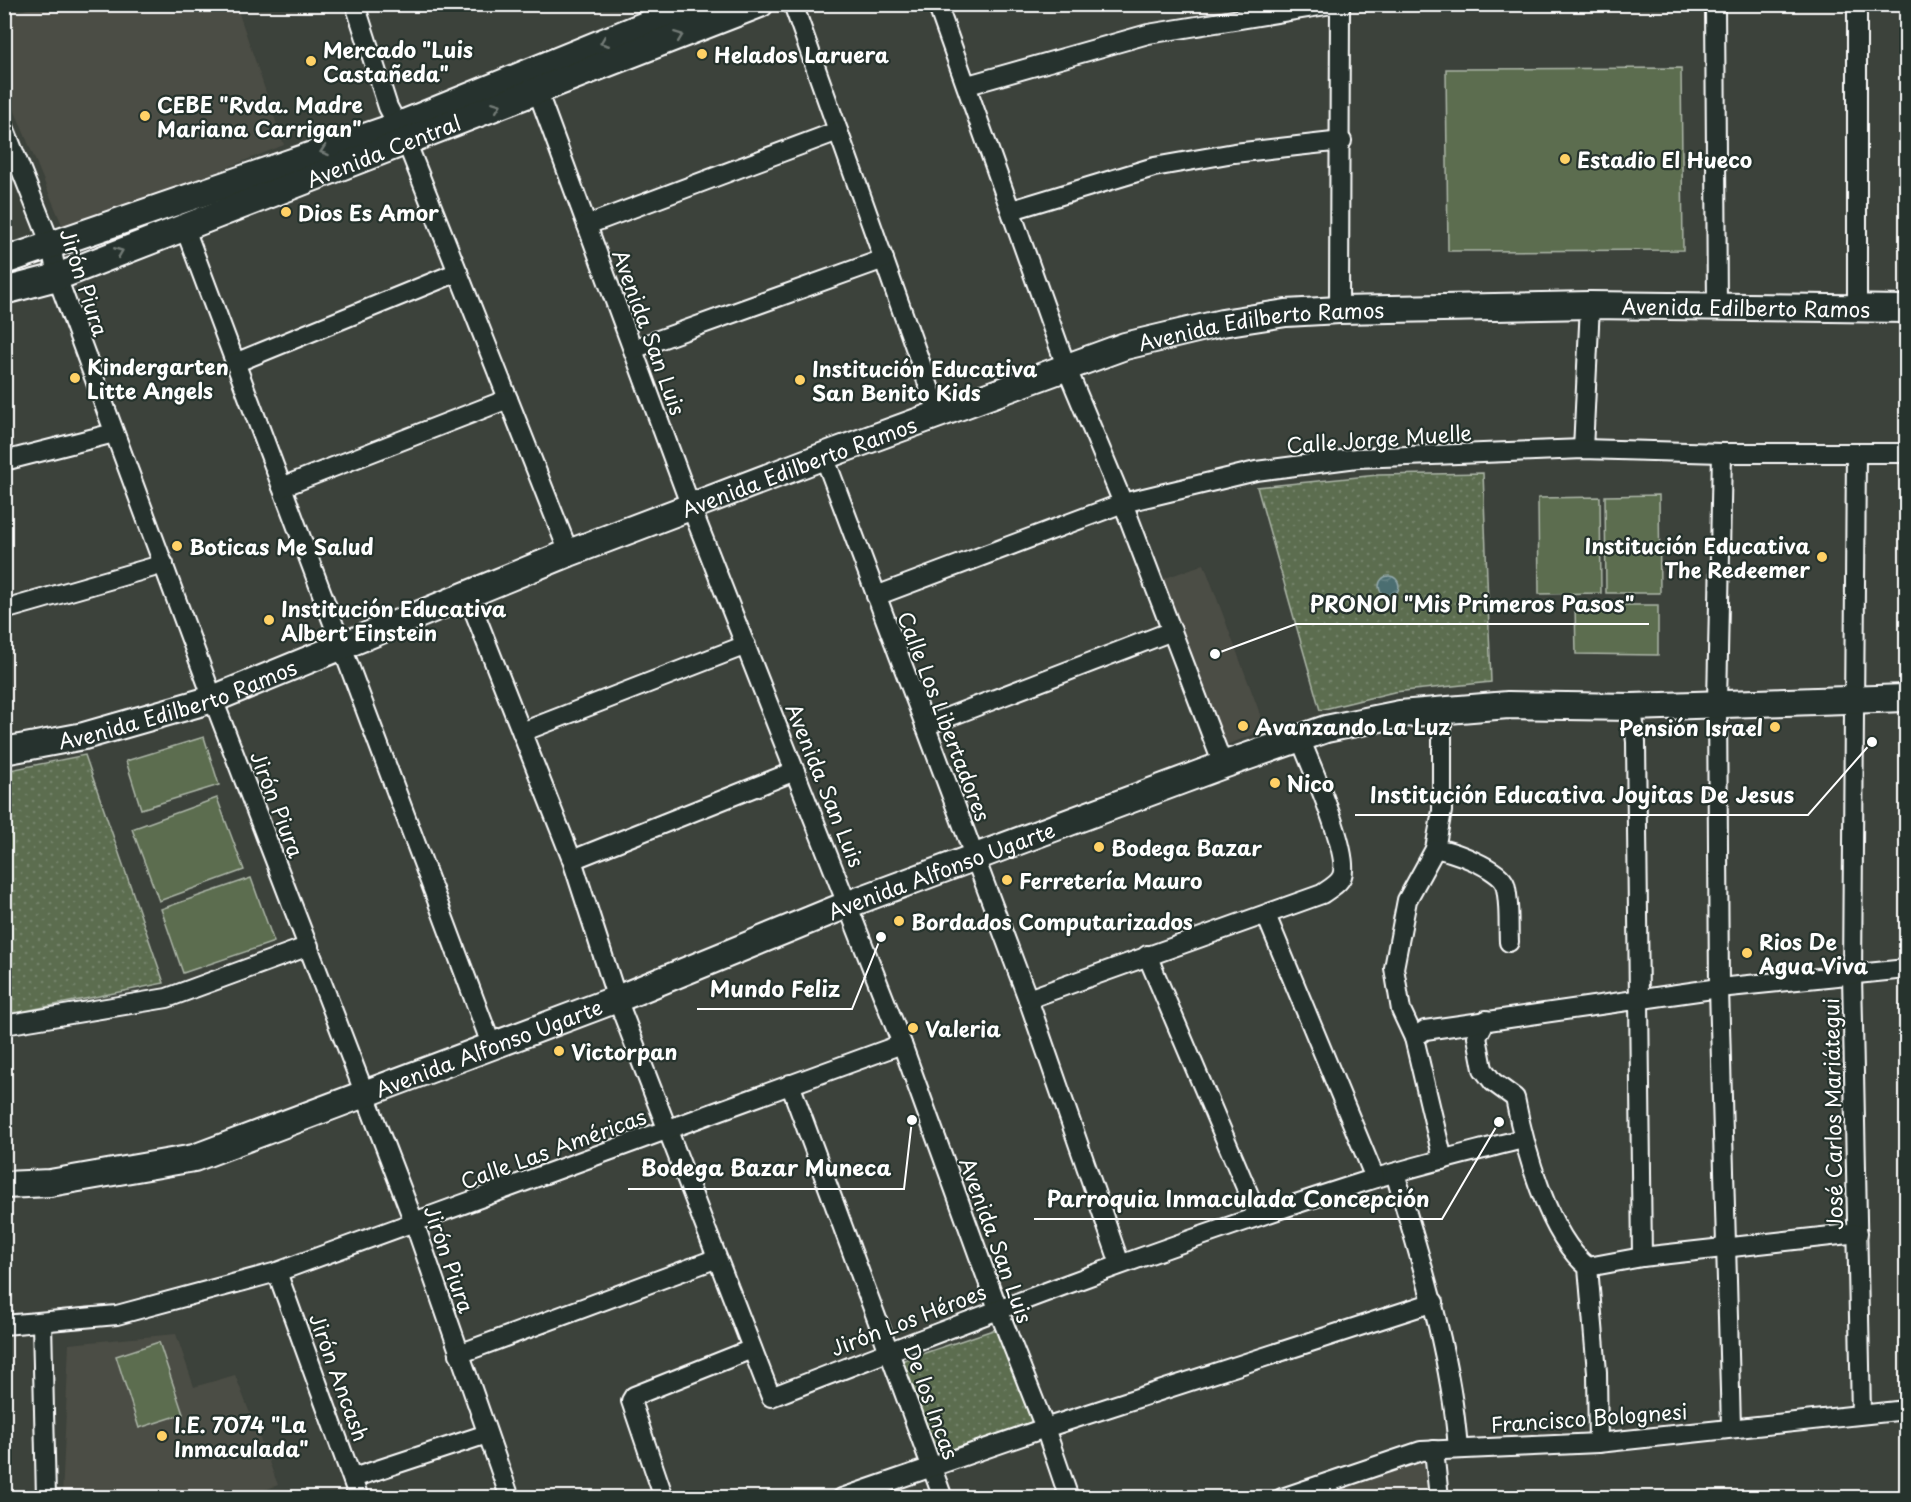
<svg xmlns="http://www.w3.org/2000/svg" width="1911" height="1502" viewBox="0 0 1911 1502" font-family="'Playpen Sans',sans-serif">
<defs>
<pattern id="park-dots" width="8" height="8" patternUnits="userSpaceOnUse" patternTransform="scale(1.5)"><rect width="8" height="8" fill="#5b6d50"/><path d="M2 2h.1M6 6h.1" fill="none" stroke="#74836a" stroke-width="1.8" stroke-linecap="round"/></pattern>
<pattern id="water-waves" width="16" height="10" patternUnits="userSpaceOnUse" patternTransform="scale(1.5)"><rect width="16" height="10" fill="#4b6e71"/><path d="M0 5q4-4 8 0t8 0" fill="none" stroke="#668486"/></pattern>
</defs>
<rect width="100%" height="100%" fill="#3c423b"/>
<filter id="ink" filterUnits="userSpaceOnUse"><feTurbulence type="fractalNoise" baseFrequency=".0167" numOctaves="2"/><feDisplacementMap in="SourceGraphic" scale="12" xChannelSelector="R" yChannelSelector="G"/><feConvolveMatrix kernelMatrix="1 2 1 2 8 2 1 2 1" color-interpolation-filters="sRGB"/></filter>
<g filter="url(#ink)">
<g fill="#4c4d45">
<path d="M37,5h199l48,140 -219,87 -60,-145 -1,-69z"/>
<path d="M1204,564l62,166 -40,15 -63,-166z"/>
<path d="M176,1334l18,53 41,-12 43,110 -33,12 -183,1 7,-154z"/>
<path d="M1423,1459l4,38h-108z"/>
</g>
<g fill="#5b6d50" stroke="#adb6a8" stroke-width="1.5">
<path d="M1681,68l2,182 -235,1 -2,-182z"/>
<path d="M1659,495l1,98h-54l-1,-97z"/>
<path d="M1600,497l1,96 -62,1 -1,-96z"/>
<path d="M1575,605h83v50l-82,-1z"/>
<path d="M204,737l15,48 -78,24 -15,-48z"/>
<path d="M217,798l27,72 -85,31 -27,-72z"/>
<path d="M251,878l23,64 -91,31 -22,-64z"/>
<path d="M159,1342l24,72 -44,14 -23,-72z"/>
</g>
<g fill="url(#park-dots)" stroke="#adb6a8" stroke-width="1.5">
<path d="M1483,473l8,209 -97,10 -74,18 -63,-223 121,-12z"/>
<path d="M85,755l79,228 -159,32v-244z"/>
<path d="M999,1328l39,99 -98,39 -39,-105z"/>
</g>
<circle fill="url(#water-waves)" stroke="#93a8aa" stroke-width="1.5" cx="1389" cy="586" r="10"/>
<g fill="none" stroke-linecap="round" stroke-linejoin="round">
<g stroke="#fff" stroke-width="22">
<g id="street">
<path d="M355,4l33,103 18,34 163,412"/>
<path d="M793,4l146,411"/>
<path d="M937,4l130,365 56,134 100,262"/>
<path d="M1715,4l2,304"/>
<path d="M968,85l180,-51 184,-30"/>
<path d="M537,90l154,417 211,537 96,265 47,119 24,70"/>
<path d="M4,127l47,118 6,32 156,422 201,523 96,276"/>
<path d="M1012,210l142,-43 80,-14 108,-12"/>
<path d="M587,225l251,-94"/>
<path d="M184,226l307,818"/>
<path d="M1857,308v-304"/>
<path d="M1339,310l1,-306"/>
<path d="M633,349l251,-90"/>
<path d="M235,363l223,-91"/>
<path d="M1583,449l7,-144"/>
<path d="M1722,453l-5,250 2,285 12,439"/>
<path d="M1856,453l-4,522 9,439"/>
<path d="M824,456l204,543 92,265"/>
<path d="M4,461l110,-28"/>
<path d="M282,487l226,-88"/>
<path d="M468,596l104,264 45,139 154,398c199,-77 398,-154 602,-218 49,-15 100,-27 149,-40"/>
<path d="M876,596l247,-93 133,-32 101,-13 226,-9 139,4h184"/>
<path d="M4,610l160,-46"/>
<path d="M1632,707l4,35 6,515"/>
<path d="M1442,709v102l-7,38c15,0 65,20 70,35 5,18 3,40 4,58"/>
<path d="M925,726l247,-95"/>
<path d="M522,732l224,-87"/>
<path d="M572,860l223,-89"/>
<path d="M1266,915l109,263"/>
<path d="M1147,955l111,261"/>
<path d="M1028,999l294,-105c7,-5 17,-10 20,-18 9,-23 -32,-112 -42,-138"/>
<path d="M1486,1020l-9,17 6,32 10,13 22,16c9,48 33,138 73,169l9,105 1,71"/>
<path d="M4,1025l163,-27 142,-52"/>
<path d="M1414,1038l-13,-28 -7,-42 13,-68 28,-51"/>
<path d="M790,1084l153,414"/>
<path d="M1443,1160l-29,-122 11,-8 294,-42 187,-19"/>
<path d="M1395,1173c27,91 56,181 63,276"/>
<path d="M1588,1267l54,-10 216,-24"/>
<path d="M277,1272l82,226"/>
<path d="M42,1323l4,175"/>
<path d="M4,1325l113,-10 160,-43 625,-228"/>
<path d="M459,1354l256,-95"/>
<path d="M1434,1450l5,48"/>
<path d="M353,1478l134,-44"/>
<path d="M664,1498l-33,-97 3,-5 118,-47"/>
<path d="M842,1498l203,-70 389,-126"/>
<path d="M1282,1498l139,-47 177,-8 308,-33"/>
</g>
</g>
<g stroke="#fff" stroke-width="30">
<g id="secondary">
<path d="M4,261l393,-135 300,-122"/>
<path id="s1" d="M4,291l53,-14 703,-273"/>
<path id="s2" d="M4,751l80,-15 129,-37 356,-146 255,-97 301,-110 97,-23 64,-10 53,-3 251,-5 316,4"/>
<path id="s3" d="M4,1185l46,-2 144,-25 423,-159 232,-95 374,-139 103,-36 74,-15 108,-9 124,2 274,-9"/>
</g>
</g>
<use href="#street" stroke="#26332d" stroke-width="18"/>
<use href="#secondary" stroke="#26332d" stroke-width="26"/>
</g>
<defs><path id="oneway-chevron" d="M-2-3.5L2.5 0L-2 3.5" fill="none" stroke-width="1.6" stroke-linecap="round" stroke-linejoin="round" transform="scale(1.5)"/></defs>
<g stroke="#727a76">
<use href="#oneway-chevron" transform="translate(679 36) rotate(-21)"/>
<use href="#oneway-chevron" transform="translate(604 42) rotate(158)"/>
<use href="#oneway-chevron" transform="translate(497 106) rotate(-21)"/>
<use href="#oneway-chevron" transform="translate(324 151) rotate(161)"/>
<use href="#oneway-chevron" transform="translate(119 252) rotate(-22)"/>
</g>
</g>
<g fill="#ffd166" stroke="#26332d" stroke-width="2">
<circle cx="702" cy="54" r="6"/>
<circle cx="311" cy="61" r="6"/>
<circle cx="145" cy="116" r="6"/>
<circle cx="1565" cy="159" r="6"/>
<circle cx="286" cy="212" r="6"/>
<circle cx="75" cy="378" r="6"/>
<circle cx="800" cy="380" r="6"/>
<circle cx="177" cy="546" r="6"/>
<circle cx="1822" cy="557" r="6"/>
<circle cx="269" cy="620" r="6"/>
<circle cx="1243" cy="726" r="6"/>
<circle cx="1775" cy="727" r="6"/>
<circle cx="1275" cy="783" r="6"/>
<circle cx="1099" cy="847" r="6"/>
<circle cx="1007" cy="880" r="6"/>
<circle cx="899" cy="921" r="6"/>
<circle cx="1747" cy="953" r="6"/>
<circle cx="913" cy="1028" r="6"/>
<circle cx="559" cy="1051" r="6"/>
<circle cx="162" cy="1436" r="6"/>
</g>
<g text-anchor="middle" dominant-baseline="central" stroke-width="4.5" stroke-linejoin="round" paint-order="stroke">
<g font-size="21" font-weight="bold" fill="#fff" stroke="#26332d" text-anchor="start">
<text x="323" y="49">Mercado "Luis<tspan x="323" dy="24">Castañeda"</tspan></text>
<text x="714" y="54">Helados Laruera</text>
<text x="157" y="104">CEBE "Rvda. Madre<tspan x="157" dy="24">Mariana Carrigan"</tspan></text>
<text x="1577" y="159">Estadio El Hueco</text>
<text x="298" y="212">Dios Es Amor</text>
<text x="87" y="366">Kindergarten<tspan x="87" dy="24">Litte Angels</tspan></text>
<text x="812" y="368">Institución Educativa<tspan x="812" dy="24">San Benito Kids</tspan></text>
<text x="1810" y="545" text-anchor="end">Institución Educativa<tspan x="1810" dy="24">The Redeemer</tspan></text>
<text x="189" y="546">Boticas Me Salud</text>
<text x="281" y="608">Institución Educativa<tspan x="281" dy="24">Albert Einstein</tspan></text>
<text x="1255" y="726">Avanzando La Luz</text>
<text x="1763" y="727" text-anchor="end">Pensión Israel</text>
<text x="1287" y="783">Nico</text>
<text x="1111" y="847">Bodega Bazar</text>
<text x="1019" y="880">Ferretería Mauro</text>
<text x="911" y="921">Bordados Computarizados</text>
<text x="1759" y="941">Rios De<tspan x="1759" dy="24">Agua Viva</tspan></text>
<text x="925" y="1028">Valeria</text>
<text x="571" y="1051">Victorpan</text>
<text x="174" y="1424">I.E. 7074 "La<tspan x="174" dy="24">Inmaculada"</tspan></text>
</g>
<g font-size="21" fill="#fff" stroke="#26332d">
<text stroke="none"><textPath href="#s1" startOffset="405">Avenida Central</textPath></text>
<text transform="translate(85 282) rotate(72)">Jirón Piura</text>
<text stroke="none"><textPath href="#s2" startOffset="1818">Avenida Edilberto Ramos</textPath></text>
<text stroke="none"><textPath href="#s2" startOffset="1332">Avenida Edilberto Ramos</textPath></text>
<text transform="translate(650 332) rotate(70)">Avenida San Luis</text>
<text transform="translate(1379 438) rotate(-4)">Calle Jorge Muelle</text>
<text stroke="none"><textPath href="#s2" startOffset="846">Avenida Edilberto Ramos</textPath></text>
<text stroke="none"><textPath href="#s2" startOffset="180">Avenida Edilberto Ramos</textPath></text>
<text transform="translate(945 716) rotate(69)">Calle Los Libertadores</text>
<text transform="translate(826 785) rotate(68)">Avenida San Luis</text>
<text transform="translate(278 804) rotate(69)">Jirón Piura</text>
<text stroke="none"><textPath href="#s3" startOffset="993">Avenida Alfonso Ugarte</textPath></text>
<text stroke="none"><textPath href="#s3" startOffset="507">Avenida Alfonso Ugarte</textPath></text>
<text transform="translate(1832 1114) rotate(-91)">José Carlos Mariátegui</text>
<text transform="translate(553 1148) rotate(-20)">Calle Las Américas</text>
<text transform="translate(997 1240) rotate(70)">Avenida San Luis</text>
<text transform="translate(450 1259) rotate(71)">Jirón Piura</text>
<text transform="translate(908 1319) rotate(-21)">Jirón Los Héroes</text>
<text transform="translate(340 1377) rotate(70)">Jirón Ancash</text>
<text transform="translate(932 1401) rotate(70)">De los Incas</text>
<text transform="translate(1589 1417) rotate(-4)">Francisco Bolognesi</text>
</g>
</g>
<path fill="none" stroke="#fff" stroke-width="2" d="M1215 654L1296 624H1649M1872 742L1808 815H1355M881 937L852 1009H697M912 1120L904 1189H628M1499 1122L1442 1219H1034"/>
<g fill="#fff" stroke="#26332d" stroke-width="2">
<circle cx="1215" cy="654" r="6"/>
<circle cx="1872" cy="742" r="6"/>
<circle cx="881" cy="937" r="6"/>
<circle cx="912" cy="1120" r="6"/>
<circle cx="1499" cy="1122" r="6"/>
</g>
<g font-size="22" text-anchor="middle" font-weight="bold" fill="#fff" stroke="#26332d" stroke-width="4.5" stroke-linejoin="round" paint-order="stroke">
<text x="1472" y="612">PRONOI "Mis Primeros Pasos"</text>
<text x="1582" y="803">Institución Educativa Joyitas De Jesus</text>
<text x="775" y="997">Mundo Feliz</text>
<text x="766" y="1176">Bodega Bazar Muneca</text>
<text x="1238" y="1207">Parroquia Inmaculada Concepción</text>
</g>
<rect width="1911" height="1502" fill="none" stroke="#26332d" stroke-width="24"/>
<rect x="12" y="12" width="1887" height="1478" fill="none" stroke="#fff" stroke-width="2" filter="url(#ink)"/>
</svg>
